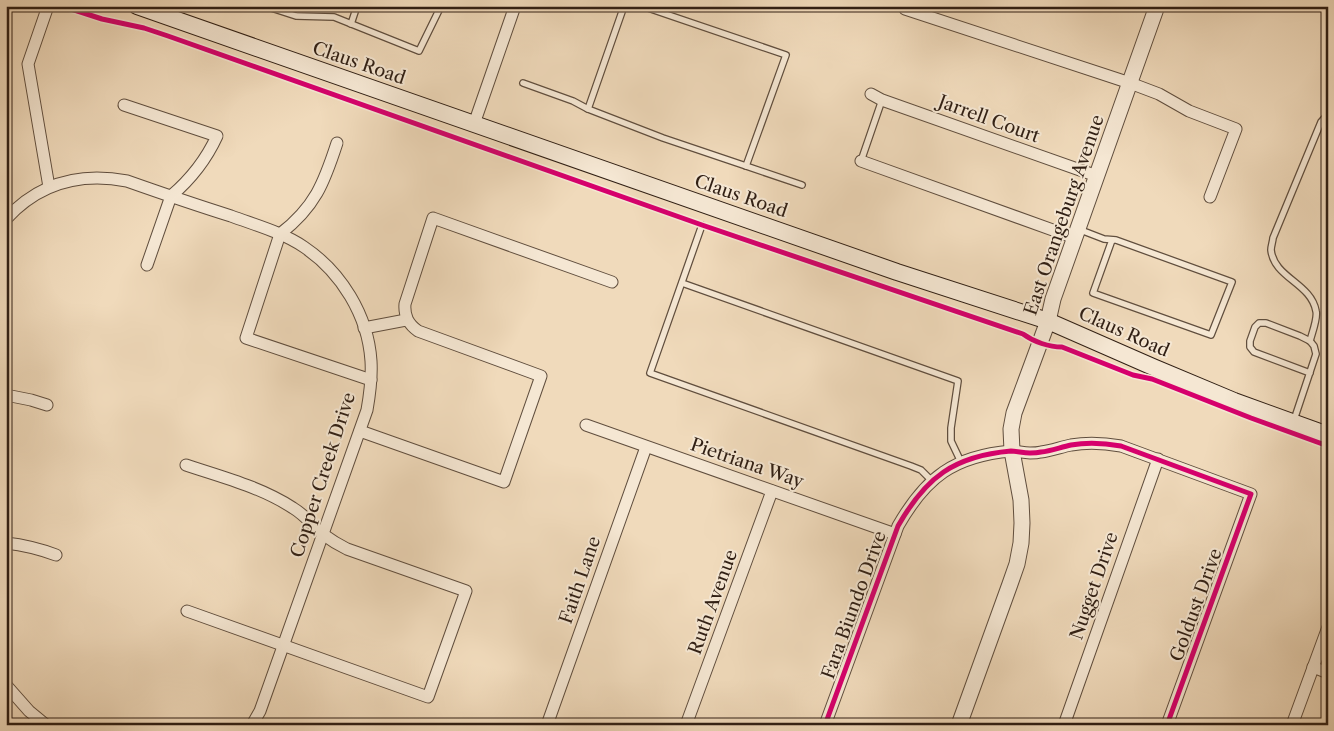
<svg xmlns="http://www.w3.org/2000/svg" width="1334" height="731" viewBox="0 0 1334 731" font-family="'Libre Caslon Text',serif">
<rect width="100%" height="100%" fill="#f0dabb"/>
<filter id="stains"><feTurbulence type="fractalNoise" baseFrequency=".004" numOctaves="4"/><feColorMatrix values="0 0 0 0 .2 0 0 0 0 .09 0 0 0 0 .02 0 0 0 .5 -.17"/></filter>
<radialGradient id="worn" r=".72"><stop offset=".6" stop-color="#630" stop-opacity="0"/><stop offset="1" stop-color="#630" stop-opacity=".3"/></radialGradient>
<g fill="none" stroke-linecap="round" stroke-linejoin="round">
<g stroke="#604e3e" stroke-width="8">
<g id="service">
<path d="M265,6l31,10 38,1 85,34 22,-45"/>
<path d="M351,24l6,-18"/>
<path d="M523,83l50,18 15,8 75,29 83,28 40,-111 -144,-49"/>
<path d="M588,109l36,-103"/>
<path d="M861,161l21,-61"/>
<path d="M746,166l56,19"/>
<path d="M702,225l-52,148 261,93 10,4 11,11"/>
<path d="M1078,229l26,10 12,1 116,42 -21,53 -118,-42 19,-53"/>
<path d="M682,283l276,98 -7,47v13l10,21"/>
<path d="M1310,341c2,-8 8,-23 6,-30 -5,-28 -42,-33 -45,-61 0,-4 2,-9 2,-12l48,-116 7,-8"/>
<path d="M1294,420l22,-66 -2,-8 -4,-5 -10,-5 -34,-13h-7l-4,4 -5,14v6l4,5 56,21"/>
</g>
</g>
<g stroke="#604e3e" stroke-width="13">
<g id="minor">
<path d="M48,6l-20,58 21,123"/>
<path d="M905,9l225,74 29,11 30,17 47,18 -26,68"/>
<path d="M871,94l11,6 215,76"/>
<path d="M124,105l93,31c-11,24 -26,43 -46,60"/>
<path d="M474,124l41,-118"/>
<path d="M861,161l214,77"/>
<path d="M6,219c33,-36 74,-47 121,-38 34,12 69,24 104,35 24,9 51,16 73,31 37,25 64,68 67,114 1,16 -1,32 -4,49l-107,301 -8,14"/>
<path d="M280,234l-34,104 125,42"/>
<path d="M280,234c35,-27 44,-51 57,-91"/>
<path d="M147,265l24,-69"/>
<path d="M364,328l42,-8"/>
<path d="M6,395l25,5 16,5"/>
<path d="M586,425l309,109"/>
<path d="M360,431l144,51 37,-106 -123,-45c-10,-7 -14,-15 -13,-27l28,-86 179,64"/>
<path d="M186,465c36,12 75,22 107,43 12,7 20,18 31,27 8,6 15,10 23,14l119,42 -38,106 -241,-86"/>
<path d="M6,543c18,2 34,6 50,12"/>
<path d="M1313,667l15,6"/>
<path d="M6,685l23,26 17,14"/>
<path d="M547,725l99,-278"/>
<path d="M686,725l86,-234"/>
<path d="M825,725l73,-199c28,-49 56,-70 113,-75 6,0 12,2 19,2 3,0 7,0 11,-1 10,-1 20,-5 30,-7 17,-3 33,-2 50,1l130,48 -84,231"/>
<path d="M1064,725l94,-266"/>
<path d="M1292,725l36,-98"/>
</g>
</g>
<g stroke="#604e3e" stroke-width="17">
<path id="tertiary" d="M959,725l51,-141 7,-20 4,-21 1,-20 -1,-23 -9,-49 -1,-22 3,-16 34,-92 5,-22 104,-293"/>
</g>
<g stroke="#301f14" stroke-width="18">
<path id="secondary" d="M137,6l760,266 151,49 105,46 81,34 94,34"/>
</g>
<use href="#service" stroke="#f5e7d3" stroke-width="5.5"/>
<use href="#minor" stroke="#f5e7d3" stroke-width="11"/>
<use href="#tertiary" stroke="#f5e7d3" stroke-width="15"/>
<use href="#secondary" stroke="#f5e7d3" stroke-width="16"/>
<g stroke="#f5e7d3" stroke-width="8">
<g id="cycleway">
<path d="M62,6l40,13 42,9 24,8 534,189 321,109c11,8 26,13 39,13l71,28 19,4 99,39 77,28"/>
<path d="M825,725l73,-199c28,-49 56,-70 113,-75 6,0 12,2 19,2 3,0 7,0 11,-1 10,-1 20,-5 30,-7 17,-3 33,-2 50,1l130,48 -84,231"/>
</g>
</g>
<use href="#cycleway" stroke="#d6006c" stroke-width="5"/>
</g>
<g text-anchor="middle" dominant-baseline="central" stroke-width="4" stroke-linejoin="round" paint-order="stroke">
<g font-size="18" fill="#301f14" stroke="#f5e7d3">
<text transform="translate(359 63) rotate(19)">Claus Road</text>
<text transform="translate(989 119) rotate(20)">Jarrell Court</text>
<text transform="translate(741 196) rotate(19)">Claus Road</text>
<text transform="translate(1064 215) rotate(-71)">East Orangeburg Avenue</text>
<text transform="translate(1124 332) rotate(24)">Claus Road</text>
<text transform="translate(747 463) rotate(19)">Pietriana Way</text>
<text transform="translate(323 475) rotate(-72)">Copper Creek Drive</text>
<text transform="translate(580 580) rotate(-71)">Faith Lane</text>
<text transform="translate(1094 586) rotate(-71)">Nugget Drive</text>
<text transform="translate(713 602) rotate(-70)">Ruth Avenue</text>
<text transform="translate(854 605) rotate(-70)">Fara Biundo Drive</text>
<text transform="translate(1196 605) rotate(-70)">Goldust Drive</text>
</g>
</g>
<rect width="1334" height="731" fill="none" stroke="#f0dabb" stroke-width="25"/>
<rect x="8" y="8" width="1319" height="716" fill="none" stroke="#301f14" stroke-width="2.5"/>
<rect x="12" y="12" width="1309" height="706" fill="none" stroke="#301f14"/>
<rect width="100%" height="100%" filter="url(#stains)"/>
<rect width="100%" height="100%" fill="url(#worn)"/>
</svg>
